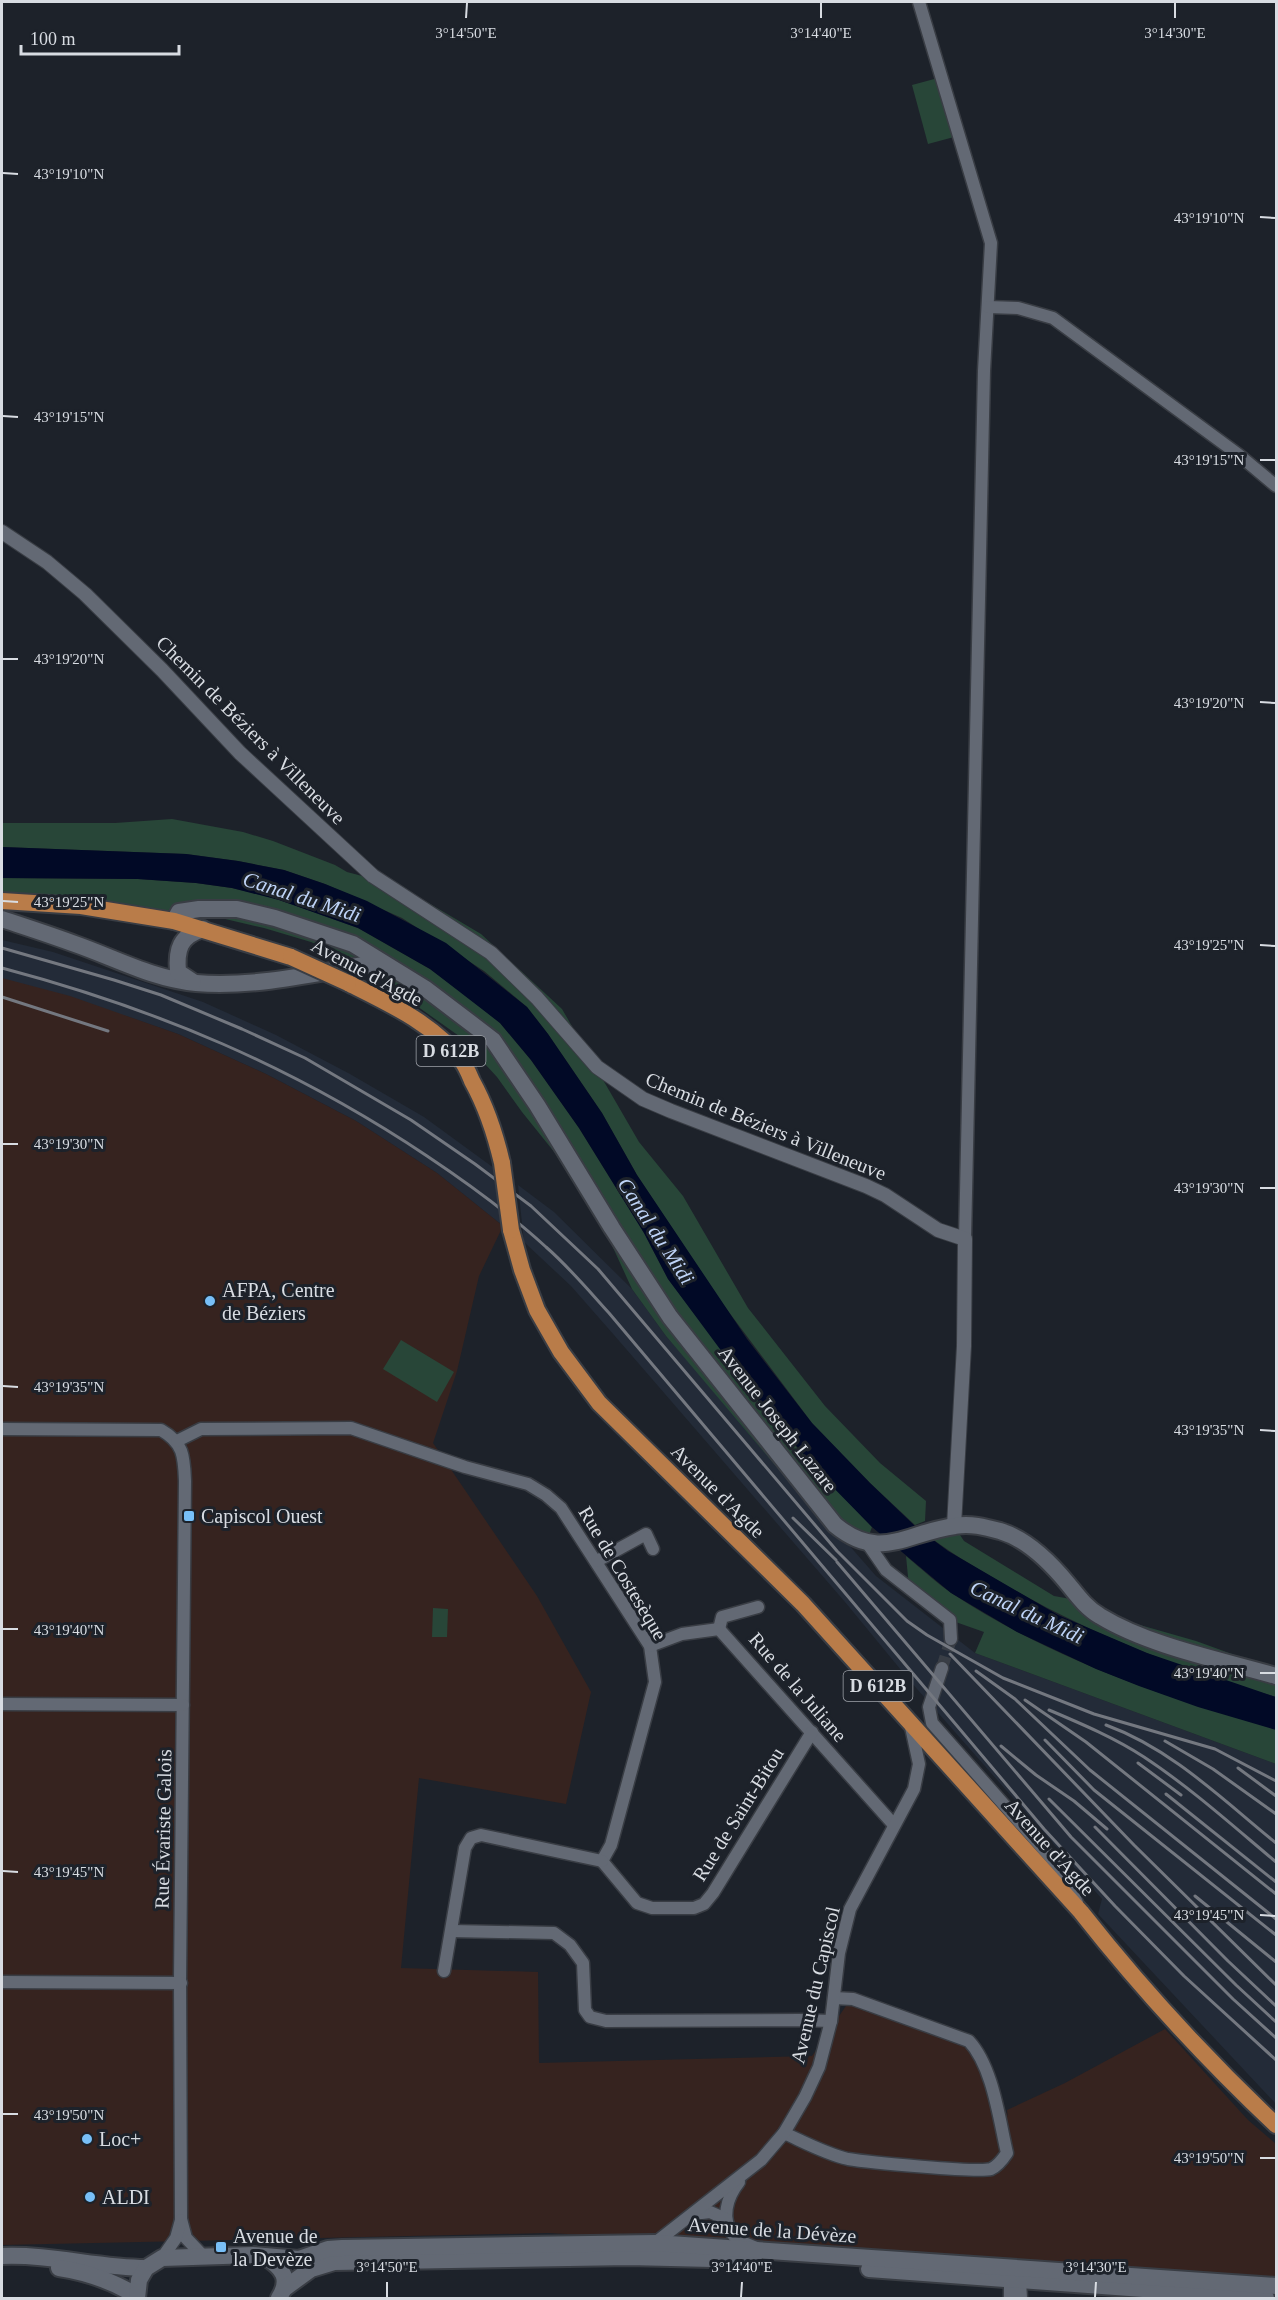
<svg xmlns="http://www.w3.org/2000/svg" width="1278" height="2300" viewBox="0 0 1278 2300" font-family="Georgia,serif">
<rect width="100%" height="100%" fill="#1d222a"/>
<g fill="#232b38">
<path d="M2,940l51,12 150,50 73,33 74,39 74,43 74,54 5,55 -66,-53 -81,-52 -90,-47 -88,-40 -52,-18 -124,-11z"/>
<path d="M518,1185l36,27 78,77 34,47 210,240 99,77 301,111v340l-178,-190 4,-15 -192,-218 -65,-79 -231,-267 -43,-49 -47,-44z"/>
</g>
<path fill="#36231f" d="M2,978l68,18 108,38 88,40 90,47 81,52 66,53 -24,50 -22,95 -24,72 104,153 54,96 -25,112 -147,-26 -18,190 137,4 1,91 273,-7 40,-59 126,44 30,76 -1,-7 58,-27 100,-54 83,91 28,24v137l-327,-26 -401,-22 -546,12z"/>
<g fill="#284638">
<path d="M938,78l16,59 -26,7 -16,-59z"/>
<path d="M172,819l71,13 30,9 62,24 12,7 53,14 81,48 81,75 77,133 44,54 65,112 77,98 55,57 46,38 -1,20 -10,4 -45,-42 -58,-60 -90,-120 -85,-128 -35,-62 -54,-79 -21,-27 -43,-36 -82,-53 -77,-34 -41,-14 -46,-9 -52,-7 -184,-7v-24h113z"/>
<path d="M2,878l136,1 58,4 36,5 45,11 81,29 72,41 34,25 36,29 31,37 48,68 65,105 24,46 129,169 75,79 -4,11 -61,-35 -141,-167 -34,-47 -22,-48 -55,-88 -33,-41 -25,-35 -38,-41 -104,-74 -44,-20 -47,-14 -60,-14 -65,-2 -137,-11z"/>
<path d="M401,1340l53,32 -17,30 -54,-33z"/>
<path d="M954,1526l10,15 90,55 28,5 30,16 84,24 80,29v27c-93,-27 -183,-62 -267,-110 -27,-16 -54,-31 -78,-49z"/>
<path d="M906,1556c16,13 30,27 47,38 98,65 211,103 323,135v35l-301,-111 9,-21 -34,-12 -41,-33z"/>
<path d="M433,1608l15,1 -1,28h-15z"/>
</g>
<path fill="#010926" d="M2,847l184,7 52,7 46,9 41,14 42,17 79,42 81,64 21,27 54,79 35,62 110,164 65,84 58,60 47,45 31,23 110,64 89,38 129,44v33l-78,-23 -59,-21 -43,-17 -79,-37 -66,-39 -79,-66 -50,-51 -65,-77 -89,-120 -24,-46 -65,-105 -48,-68 -31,-37 -70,-54 -72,-41 -79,-28 -47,-12 -36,-5 -58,-4 -136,-1z"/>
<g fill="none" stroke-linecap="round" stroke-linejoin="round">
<path stroke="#393e46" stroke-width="12" stroke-dasharray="12 6" stroke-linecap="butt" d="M942,1668l9,-29"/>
<g stroke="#393d44" stroke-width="15">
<g id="minor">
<path d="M919,2l72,241 -7,128 -19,868"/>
<path d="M988,307l30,1 35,10 186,137 37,31"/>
<path d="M2,1429l159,1c23,13 23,27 24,51l-5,499 1,239 5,19 18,19"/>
<path d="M177,1441l24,-12 150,-1 114,39 63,17 18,11 15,13 89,138 5,36 -44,163 -9,16"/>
<path d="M868,1544l18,26 64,50 1,19"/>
<path d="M597,1561l49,-27 7,15"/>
<path d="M719,1629l3,-12 36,-10"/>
<path d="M650,1646l32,-12 37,-5 175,196"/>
<path d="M942,1668l-13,39 3,16 134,152 11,28"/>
<path d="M2,1704l181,1"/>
<path d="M602,1861l35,42 15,5h42l10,-4 9,-11 99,-161"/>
<path d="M452,1931l102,2 16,12 13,18 2,47 5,7 16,4 193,-1 32,1"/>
<path d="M444,1971l21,-123 6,-10 10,-3 121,26"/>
<path d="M2,1982l179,1"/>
<path d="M784,2133c20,9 42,21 64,26 18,3 130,14 143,10 7,-3 12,-10 16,-16 -8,-34 -14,-86 -38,-112l-116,-42 -19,-1"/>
<path d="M739,2182c-12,15 -19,37 -5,54 4,5 15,9 22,12"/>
<path d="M693,2214l17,-2 16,7"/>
<path d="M655,2243l106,-83 23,-27 21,-36 14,-30 12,-46 8,-68 11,-44 64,-120 5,-25 -8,-37"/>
<path d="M162,2258l14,-20 5,-18"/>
<path d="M1015,2275l5,6 1,17"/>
<path d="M1010,2297v-16l5,-6"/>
</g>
</g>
<g stroke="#393d44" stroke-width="16">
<path id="tertiary" d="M2,532l45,30 38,32 77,76 78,83 133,123 118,77 46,45 60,69 46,32 28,12 195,75 19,9 53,35 27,9 -1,107 -10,180"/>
</g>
<g stroke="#393d44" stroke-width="20">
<g id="secondary">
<path d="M2,919c24,8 49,16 73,25 40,14 78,35 121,39 62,5 125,-11 185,-21"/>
<path d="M174,921l5,-9 20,-3h38l38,9 78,26 73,45 67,51 44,65 75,123 58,89 165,208c45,37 70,8 120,1 15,-3 30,1 45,5 27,8 50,31 68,53 9,11 18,24 32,32 49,30 121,44 176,60"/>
<path d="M193,982l-15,-10c-2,-23 2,-36 25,-43"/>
<path d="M2,2256c49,-2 96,12 144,12"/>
<path d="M265,2257c18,11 26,22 14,41"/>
<path d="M59,2268c27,4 55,14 78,28"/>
<path d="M869,2269l397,29"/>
<path d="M285,2288l26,-19 23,-7 295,-5 125,3"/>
<path d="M137,2298l2,-18 7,-12 16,-10 91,-3 46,4 29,-10 14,-1 313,-5 621,43"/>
</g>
</g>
<g stroke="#393d44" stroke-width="20">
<g id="primary">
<path d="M2,901l79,5 93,15 117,36"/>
<path d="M348,983c40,20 86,41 113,77 5,6 8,14 11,21 15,27 23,52 30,82"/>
<path d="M511,1230l11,40 15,40 24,42 38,51 204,201 278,308c59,75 125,147 195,213"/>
</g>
</g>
<use href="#minor" stroke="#636974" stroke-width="12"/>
<use href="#tertiary" stroke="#636974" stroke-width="14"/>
<use href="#secondary" stroke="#636974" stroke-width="16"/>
<use href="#primary" stroke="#b97c49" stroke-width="16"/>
<g stroke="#747880" stroke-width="3">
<path d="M2,948l112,32 47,15 81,34 63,29 106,62 64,44 56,42 67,63 239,282 70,70 20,14 76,43 91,36 121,35 61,32"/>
<path d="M2,968c155,41 292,99 425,188 42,28 82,57 119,91 23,20 43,44 63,66l435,516 71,77 69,70 92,84"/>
<path d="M2,997l106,34"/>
<path d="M793,1518l43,42"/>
<path d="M837,1562l234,275 162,162 43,39"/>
<path d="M950,1654l184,191 142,140"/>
<path d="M976,1671l39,28 75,71 186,149"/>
<path d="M1025,1700l61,42 190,152"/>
<path d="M1049,1710c33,14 66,28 95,47 47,31 89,69 132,105"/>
<path d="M1106,1725c66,24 117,75 170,118"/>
<path d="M1045,1740l49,50 182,145"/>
<path d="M1165,1741l48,28 63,45"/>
<path d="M1001,1746l35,29 38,26 33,28"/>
<path d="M1138,1763l43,32"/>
<path d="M1238,1768l38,28"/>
<path d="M1166,1794l110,88"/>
<path d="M1049,1799l187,186 40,37"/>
<path d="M1095,1827l133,134 48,45"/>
<path d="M1195,1896l81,66"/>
</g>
<g stroke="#393d44" stroke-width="20" stroke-linecap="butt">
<g id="primary-bridge">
<path d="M291,957l57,26"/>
<path d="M502,1163l9,67"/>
</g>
</g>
<use href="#primary-bridge" stroke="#b97c49" stroke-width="16"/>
</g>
<path fill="none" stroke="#d8dce2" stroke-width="2" d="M466,18l1,-15M821,18v-15M1175,18v-15M3,173l15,1M1260,217l15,1M3,416l15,1M1260,460h15M3,659h15M1260,702l15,1M3,901l15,1M1260,945l15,1M3,1144h15M1260,1188h15M3,1386l15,1M1260,1430l15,1M3,1629h15M1260,1673h15M3,1871l15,1M1260,1915l15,1M3,2114h15M1260,2158h15M387,2297v-15M741,2297l1,-15M1095,2297l1,-15"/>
<g fill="#78bff7" stroke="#1d222a" stroke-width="2">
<circle cx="210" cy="1301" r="6"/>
<rect x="183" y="1510" width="12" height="12" rx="3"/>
<circle cx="87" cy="2139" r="6"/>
<circle cx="90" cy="2197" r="6"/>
<rect x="215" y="2241" width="12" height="12" rx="3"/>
</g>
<g text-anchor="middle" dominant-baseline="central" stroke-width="6" stroke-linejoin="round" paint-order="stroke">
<g fill="#1d222a" stroke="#a0a4ab" stroke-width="1.5">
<rect x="416.5" y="1036" width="69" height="30" rx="4.5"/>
<rect x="843.5" y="1671" width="69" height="30" rx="4.5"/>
</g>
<g font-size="18" font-weight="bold" fill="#d8dce2">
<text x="451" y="1051">D 612B</text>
<text x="878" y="1686">D 612B</text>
</g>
<g font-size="20" fill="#d8dce2" stroke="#1d222a">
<text transform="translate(251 730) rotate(45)">Chemin de Béziers à Villeneuve</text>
<text transform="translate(367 972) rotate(28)">Avenue d'Agde</text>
<text transform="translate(766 1126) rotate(22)">Chemin de Béziers à Villeneuve</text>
<text transform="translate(778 1419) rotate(52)">Avenue Joseph Lazare</text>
<text transform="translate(718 1491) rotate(45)">Avenue d'Agde</text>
<text transform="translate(623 1573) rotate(59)">Rue de Costesèque</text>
<text transform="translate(798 1687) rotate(49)">Rue de la Juliane</text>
<text transform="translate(738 1814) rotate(-58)">Rue de Saint-Bitou</text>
<text transform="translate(163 1829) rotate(-89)">Rue Évariste Galois</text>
<text transform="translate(1050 1847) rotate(48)">Avenue d'Agde</text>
<text transform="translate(815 1985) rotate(-77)">Avenue du Capiscol</text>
<text transform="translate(772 2230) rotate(4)">Avenue de la Dévèze</text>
</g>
<g font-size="20" fill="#d8dce2" stroke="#1d222a" text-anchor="start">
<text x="222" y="1290">AFPA, Centre<tspan x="222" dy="23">de Béziers</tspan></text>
<text x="201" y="1516">Capiscol Ouest</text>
<text x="99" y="2139">Loc+</text>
<text x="102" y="2197">ALDI</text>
<text x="233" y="2236">Avenue de<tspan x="233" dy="23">la Devèze</tspan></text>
</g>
<g font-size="21" font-style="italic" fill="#bfd4f8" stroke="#1d222a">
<text transform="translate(302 897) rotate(18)">Canal du Midi</text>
<text transform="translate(656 1231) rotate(57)">Canal du Midi</text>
<text transform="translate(1027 1612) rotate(25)">Canal du Midi</text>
</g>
</g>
<g font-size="15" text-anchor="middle" fill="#d8dce2" stroke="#1d222a" stroke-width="6" stroke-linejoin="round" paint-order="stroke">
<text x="466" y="38">3°14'50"E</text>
<text x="821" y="38">3°14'40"E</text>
<text x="1175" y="38">3°14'30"E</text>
<text x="69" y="179">43°19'10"N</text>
<text x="1209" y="223">43°19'10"N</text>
<text x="69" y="422">43°19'15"N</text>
<text x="1209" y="465">43°19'15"N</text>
<text x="69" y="664">43°19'20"N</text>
<text x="1209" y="708">43°19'20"N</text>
<text x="69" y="907">43°19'25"N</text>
<text x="1209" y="950">43°19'25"N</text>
<text x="69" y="1149">43°19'30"N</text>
<text x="1209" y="1193">43°19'30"N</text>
<text x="69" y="1392">43°19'35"N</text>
<text x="1209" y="1435">43°19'35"N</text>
<text x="69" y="1635">43°19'40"N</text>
<text x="1209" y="1678">43°19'40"N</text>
<text x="69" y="1877">43°19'45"N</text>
<text x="1209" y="1920">43°19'45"N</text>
<text x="69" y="2120">43°19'50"N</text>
<text x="1209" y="2163">43°19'50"N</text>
<text x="387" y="2272">3°14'50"E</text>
<text x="742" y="2272">3°14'40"E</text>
<text x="1096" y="2272">3°14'30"E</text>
</g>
<rect width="1278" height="2300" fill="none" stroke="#d8dce2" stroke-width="6"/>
<path d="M21 45v9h158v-9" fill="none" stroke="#d8dce2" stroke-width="3"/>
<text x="30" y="45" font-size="18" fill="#d8dce2" stroke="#1d222a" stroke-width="4.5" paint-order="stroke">100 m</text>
</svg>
